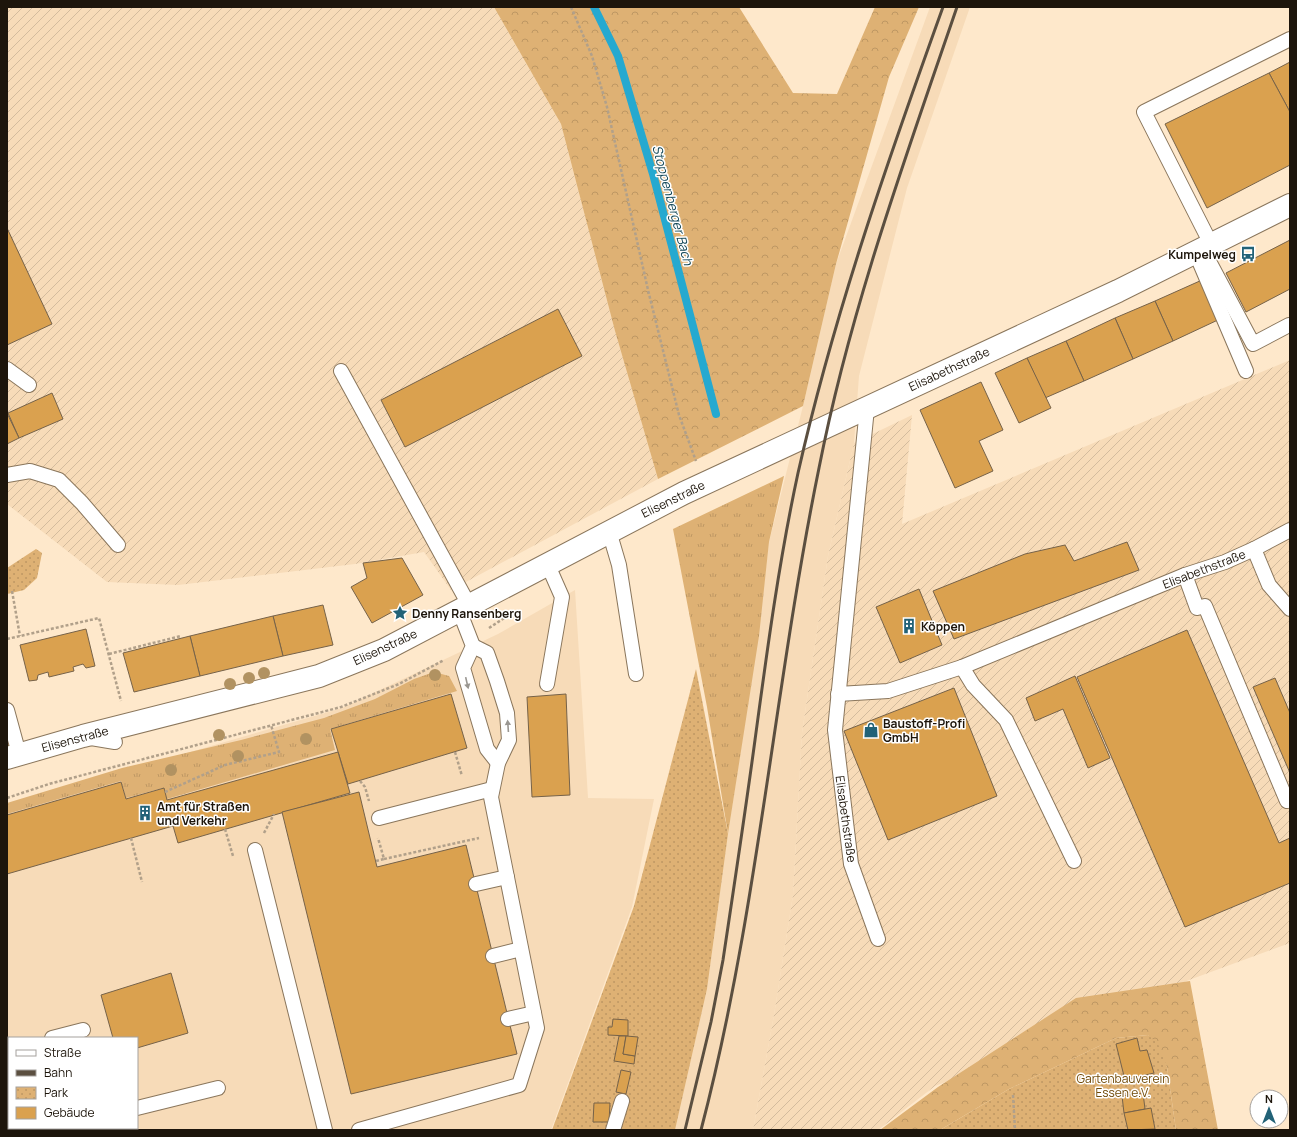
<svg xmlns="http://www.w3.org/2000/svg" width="1297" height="1137" viewBox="0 0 1297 1137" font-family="Manrope,sans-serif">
<defs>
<pattern id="industrial-furrows" width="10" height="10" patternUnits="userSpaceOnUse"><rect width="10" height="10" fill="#f7dbb8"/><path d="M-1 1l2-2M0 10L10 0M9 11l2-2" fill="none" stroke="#d3bb9d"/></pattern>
<pattern id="grass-tufts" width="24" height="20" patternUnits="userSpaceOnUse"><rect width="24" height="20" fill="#deb174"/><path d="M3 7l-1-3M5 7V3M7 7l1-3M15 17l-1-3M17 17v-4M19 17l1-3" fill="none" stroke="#be9763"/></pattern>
<pattern id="forest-crowns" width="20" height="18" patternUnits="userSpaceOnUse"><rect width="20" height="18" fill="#deb174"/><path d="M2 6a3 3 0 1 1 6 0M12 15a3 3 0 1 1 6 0" fill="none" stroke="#be9763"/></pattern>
<pattern id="park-dots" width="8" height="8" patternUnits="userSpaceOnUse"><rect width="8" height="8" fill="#deb174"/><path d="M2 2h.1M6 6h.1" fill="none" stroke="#be9763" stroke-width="1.8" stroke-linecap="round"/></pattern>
</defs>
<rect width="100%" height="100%" fill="#fee8cb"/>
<g fill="#f7dbb8" fill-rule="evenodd">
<path d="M930,7h40l-63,181 -48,188 -5,67 -26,113 -26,177 -9,162 -19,120 -21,115h-78l32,-141 21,-155 30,-198 11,-94 34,-136 33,-142z"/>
<path d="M575,590l13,208 66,1 -22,108 -81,223h-544v-325l335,-97 156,-74zM9,1038h128v90h-128z"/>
</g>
<g fill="url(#industrial-furrows)">
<path d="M7,7h487l67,117 54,207 43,148 -207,111 -27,-38 -69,12 -177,21 -71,-3 -100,-78z"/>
<path d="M1290,360v583l-101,37 -186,80 -68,26 -57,44h-125l21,-115 19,-120 9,-162 26,-177 26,-113 58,-28 -10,109z"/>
</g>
<g fill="url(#grass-tufts)">
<path d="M784,476l-15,66 -10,94 -31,198 -21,-127 -34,-178z"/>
<path d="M434,672l15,4 8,15 -127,38 5,21 -168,49 -4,-11 -37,10 -5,-17 -114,33v-11l115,-35 119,-28 83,-22 51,-19 39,-20z"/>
</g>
<g fill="url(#forest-crowns)">
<path d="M494,7h245l54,86 44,1 38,-87h44l-30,70 -53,187 -33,142 -145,73 -43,-148 -54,-207z"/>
<path d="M1190,981l28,149h-42l-9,-63 -19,-32 -32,3 -107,51 -69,41h-60l58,-43 138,-89z"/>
</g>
<g fill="url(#park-dots)">
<path d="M36,549l6,4 -5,25 -13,12 -17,4v-26z"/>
<path d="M696,669l32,165 -21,155 -32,141h-123l82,-224z"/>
<path d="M1148,1035l10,9 9,23 9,63h-236l69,-41 107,-51z"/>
</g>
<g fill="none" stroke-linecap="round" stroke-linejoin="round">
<path stroke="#25a9d0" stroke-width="8" d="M594,7l24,49 35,118 63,240"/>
</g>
<g fill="#daa14f" stroke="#766249">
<path d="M1290,62v50l-21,-39z"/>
<path d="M1269,73l21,39v53l-83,43 -42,-84z"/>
<path d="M7,228l45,96 -45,21z"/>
<path d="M1290,240v49l-44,23 -20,-39z"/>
<path d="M1202,280l18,39 -47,22 -18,-40z"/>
<path d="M1155,301l18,40 -40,18 -18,-41z"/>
<path d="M558,309l24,47 -177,91 -24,-47z"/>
<path d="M1115,318l18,41 -49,22 -18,-40z"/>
<path d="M1066,341l18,40 -39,17 -18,-40z"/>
<path d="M1027,358l24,50 -32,15 -24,-50z"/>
<path d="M981,382l22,48 -24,11 14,30 -38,17 -35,-78z"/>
<path d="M52,393l11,26 -44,19 -11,-25z"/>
<path d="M7,413l12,25 -12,6z"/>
<path d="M1127,542l12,28 -185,69 -21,-48 92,-37 40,-9 9,16z"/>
<path d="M402,558l21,37 -51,28 -21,-36 16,-9 -4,-15z"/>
<path d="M919,589l23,56 -42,18 -24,-56z"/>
<path d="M323,605l10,40 -50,11 -10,-40z"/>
<path d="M273,616l10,40 -83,20 -10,-40z"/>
<path d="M86,629l9,37 -9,2 -3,-4 -10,3 1,4 -25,6 -1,-5 -10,3 -1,5 -8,1 -9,-36z"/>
<path d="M1187,630l92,213 11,-5v45l-105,44 -108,-250z"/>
<path d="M190,636l10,40 -66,16 -11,-39z"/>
<path d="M1075,676l35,82 -22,10 -25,-59 -28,12 -9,-23z"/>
<path d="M1275,678l15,35v60l-37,-86z"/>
<path d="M954,688l43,108 -109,44 -44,-109z"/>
<path d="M451,694l16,54 -119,36 -17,-55z"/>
<path d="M566,694l4,101 -38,2 -5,-100z"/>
<path d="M338,752l12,41 -172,50 -5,-17 -166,48v-59l114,-33 5,17 38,-11 3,12z"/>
<path d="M359,792l18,75 89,-22 51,209 -166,40 -69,-282z"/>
<path d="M171,973l17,60 -51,15v-10h-24l-12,-43z"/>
<path d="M613,1019l15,1v16l-20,-1v-8h4z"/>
<path d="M619,1036h7l-3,18 12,2 -1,8 -20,-3z"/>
<path d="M626,1036l12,1 -3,19 -12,-2z"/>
<path d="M1137,1038l3,13 7,-1 7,23 -29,7 -9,-36z"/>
<path d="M621,1070l10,2 -5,22 -10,-2z"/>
<path d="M1143,1093l2,16 -21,4 -2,-17z"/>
<path d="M594,1103h16l-1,19h-16z"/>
<path d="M1151,1108l4,21 -27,1 -4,-17z"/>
</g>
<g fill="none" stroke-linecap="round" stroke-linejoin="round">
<g stroke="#8a765c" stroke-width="16">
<g id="service">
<path d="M1211,244l-67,-132 146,-73"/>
<path d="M1202,248l51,96 36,-19"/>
<path d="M1197,256l49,115"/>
<path d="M7,369l22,16"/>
<path d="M341,371l128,234"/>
<path d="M867,408l-32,322 16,134 27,75"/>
<path d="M7,475l23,-4 29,9 23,23 36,42"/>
<path d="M609,531l10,34 17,109"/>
<path d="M1254,549l15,36 21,24"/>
<path d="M1185,575l12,33 8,-2 82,195"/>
<path d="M459,610l14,36 -10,22 24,81 11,14"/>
<path d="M962,667l11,18 33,35 68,141"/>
<path d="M547,684l15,-87 -15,-34"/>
<path d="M838,694l50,-3 74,-24 223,-92 40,-13 29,-13 36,-19"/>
<path d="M7,710l12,44"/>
<path d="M91,738l24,4"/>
<path d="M379,818l113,-29"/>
<path d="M255,850l70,280"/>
<path d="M476,884l31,-7"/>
<path d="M493,956l28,-7"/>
<path d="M508,1019l26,-6"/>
<path d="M52,1038l31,-8"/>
<path d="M137,1108l81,-20"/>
<path d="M50,1130l8,-2"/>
<path d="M359,1130l160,-45 18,-57 -46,-231 7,-34 11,-23 -2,-27 -10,-32 -10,-28 -14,-7"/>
<path d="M613,1130l9,-29"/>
</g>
</g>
<g stroke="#8a765c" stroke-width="24">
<path id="tertiary" d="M7,758l76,-22 236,-60 65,-26 300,-157 434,-202 172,-86"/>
</g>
<g stroke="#b1a08a" stroke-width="2.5" stroke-dasharray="3 2" stroke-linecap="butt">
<path d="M571,7l21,49 15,51 41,183 31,125 17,46"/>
<path d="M12,591l8,45"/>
<path d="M489,628l26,-17"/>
<path d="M7,639l92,-21 22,83"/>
<path d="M109,654l72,-18"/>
<path d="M455,752l7,24"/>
<path d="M360,781l5,6 4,14"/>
<path d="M165,792l60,-27 54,-13 -8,-27"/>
<path d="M7,798l42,-14 292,-77 58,-23 45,-24"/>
<path d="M225,829l8,27"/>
<path d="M264,833l10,-19"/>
<path d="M131,838l11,44"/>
<path d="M384,859l95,-21"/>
<path d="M376,861l8,-2 -6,-21"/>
<path d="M1013,1095l2,35"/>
</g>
<use href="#service" stroke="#fff" stroke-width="14"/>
<use href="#tertiary" stroke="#fff" stroke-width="22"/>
<g stroke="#5b4f40" stroke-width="3">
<path d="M685,1130l26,-108 12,-62c11,-73 22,-146 32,-220 12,-89 24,-179 43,-267 36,-159 90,-313 145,-466"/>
<path d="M701,1130c57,-217 73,-442 118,-662 31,-158 86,-309 138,-461"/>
</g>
</g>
<g fill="#b19261">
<circle cx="264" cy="673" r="6"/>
<circle cx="435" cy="675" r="6"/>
<circle cx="249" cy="678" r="6"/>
<circle cx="230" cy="684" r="6"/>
<circle cx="219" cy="735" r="6"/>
<circle cx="306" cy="739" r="6"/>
<circle cx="238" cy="756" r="6"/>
<circle cx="171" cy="770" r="6"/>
</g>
<defs><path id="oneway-solid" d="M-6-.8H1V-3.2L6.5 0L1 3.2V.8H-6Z"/></defs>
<g fill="#999691">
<use href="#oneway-solid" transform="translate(467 683) rotate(77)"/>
<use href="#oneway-solid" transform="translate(508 726) rotate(-94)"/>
</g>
<defs>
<g id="bus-bare" transform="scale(1.2)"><path d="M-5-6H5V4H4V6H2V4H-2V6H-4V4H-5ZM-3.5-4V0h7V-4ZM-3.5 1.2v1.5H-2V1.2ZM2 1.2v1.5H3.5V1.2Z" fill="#226277" stroke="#fff" stroke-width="2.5" paint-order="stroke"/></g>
<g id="sight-bare" transform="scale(1.2)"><path d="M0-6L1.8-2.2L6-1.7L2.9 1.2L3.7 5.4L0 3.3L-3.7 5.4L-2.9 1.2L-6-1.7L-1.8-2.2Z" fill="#226277" stroke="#fff" stroke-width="2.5" paint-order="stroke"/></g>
<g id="building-bare" transform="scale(1.2)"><path d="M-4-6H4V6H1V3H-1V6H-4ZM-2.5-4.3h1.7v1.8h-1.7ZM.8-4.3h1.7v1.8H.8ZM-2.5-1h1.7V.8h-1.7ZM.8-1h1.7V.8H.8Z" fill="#226277" stroke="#fff" stroke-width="2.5" paint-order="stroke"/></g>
<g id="shop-bare" transform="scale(1.2)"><path d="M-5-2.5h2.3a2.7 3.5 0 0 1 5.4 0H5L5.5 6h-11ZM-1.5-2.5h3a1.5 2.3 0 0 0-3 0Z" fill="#226277" stroke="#fff" stroke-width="2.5" paint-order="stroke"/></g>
</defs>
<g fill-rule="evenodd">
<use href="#bus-bare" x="1248" y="254"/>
<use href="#sight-bare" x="400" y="613"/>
<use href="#building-bare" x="909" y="626"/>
<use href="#shop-bare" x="871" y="730"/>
<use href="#building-bare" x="145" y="813"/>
</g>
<g text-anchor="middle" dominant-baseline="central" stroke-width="3" stroke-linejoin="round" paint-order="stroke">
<g font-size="12" font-weight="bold" fill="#1d150b" stroke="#fff" text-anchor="start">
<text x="1236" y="254" text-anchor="end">Kumpelweg</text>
<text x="412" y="613">Denny Ransenberg</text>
<text x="921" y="626">Köppen</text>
<text x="883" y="723">Baustoff-Profi<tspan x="883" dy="14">GmbH</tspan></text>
<text x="157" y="806">Amt für Straßen<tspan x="157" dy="14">und Verkehr</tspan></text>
</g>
<g font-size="12" fill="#1d150b" stroke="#fff">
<text transform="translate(949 369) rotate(-25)">Elisabethstraße</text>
<text transform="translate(673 499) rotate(-26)">Elisenstraße</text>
<text transform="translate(1204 569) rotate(-21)">Elisabethstraße</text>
<text transform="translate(385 647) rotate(-25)">Elisenstraße</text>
<text transform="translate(75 739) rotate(-15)">Elisenstraße</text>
<text transform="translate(846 819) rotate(82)">Elisabethstraße</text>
</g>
<g font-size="12" fill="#724c0a" stroke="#fff">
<text x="1123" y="1078">Gartenbauverein<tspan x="1123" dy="14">Essen e.V.</tspan></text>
</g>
<g font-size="13" font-style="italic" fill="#114656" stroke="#fff">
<text transform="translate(673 205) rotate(75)">Stoppenberger Bach</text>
</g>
</g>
<rect width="1297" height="1137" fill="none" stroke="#1d150b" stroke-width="16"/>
<rect x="8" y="1037" width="130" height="92" fill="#ffffff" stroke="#a5a19d"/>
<rect x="16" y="1050" width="20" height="6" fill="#ffffff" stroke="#a5a19d"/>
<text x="44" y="1057" font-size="12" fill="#1d150b">Straße</text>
<rect x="16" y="1070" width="20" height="6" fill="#5b4f40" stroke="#a5a19d"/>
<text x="44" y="1077" font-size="12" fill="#1d150b">Bahn</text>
<rect x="16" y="1087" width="20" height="12" fill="url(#park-dots)" stroke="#a5a19d"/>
<text x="44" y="1097" font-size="12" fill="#1d150b">Park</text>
<rect x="16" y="1107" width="20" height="12" fill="#daa14f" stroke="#a5a19d"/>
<text x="44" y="1117" font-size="12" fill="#1d150b">Gebäude</text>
<g transform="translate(1269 1109)"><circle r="19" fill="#ffffff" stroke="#a5a19d"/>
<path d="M0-3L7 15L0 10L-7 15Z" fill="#226277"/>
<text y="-6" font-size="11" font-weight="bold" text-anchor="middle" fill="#1d150b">N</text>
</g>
</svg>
